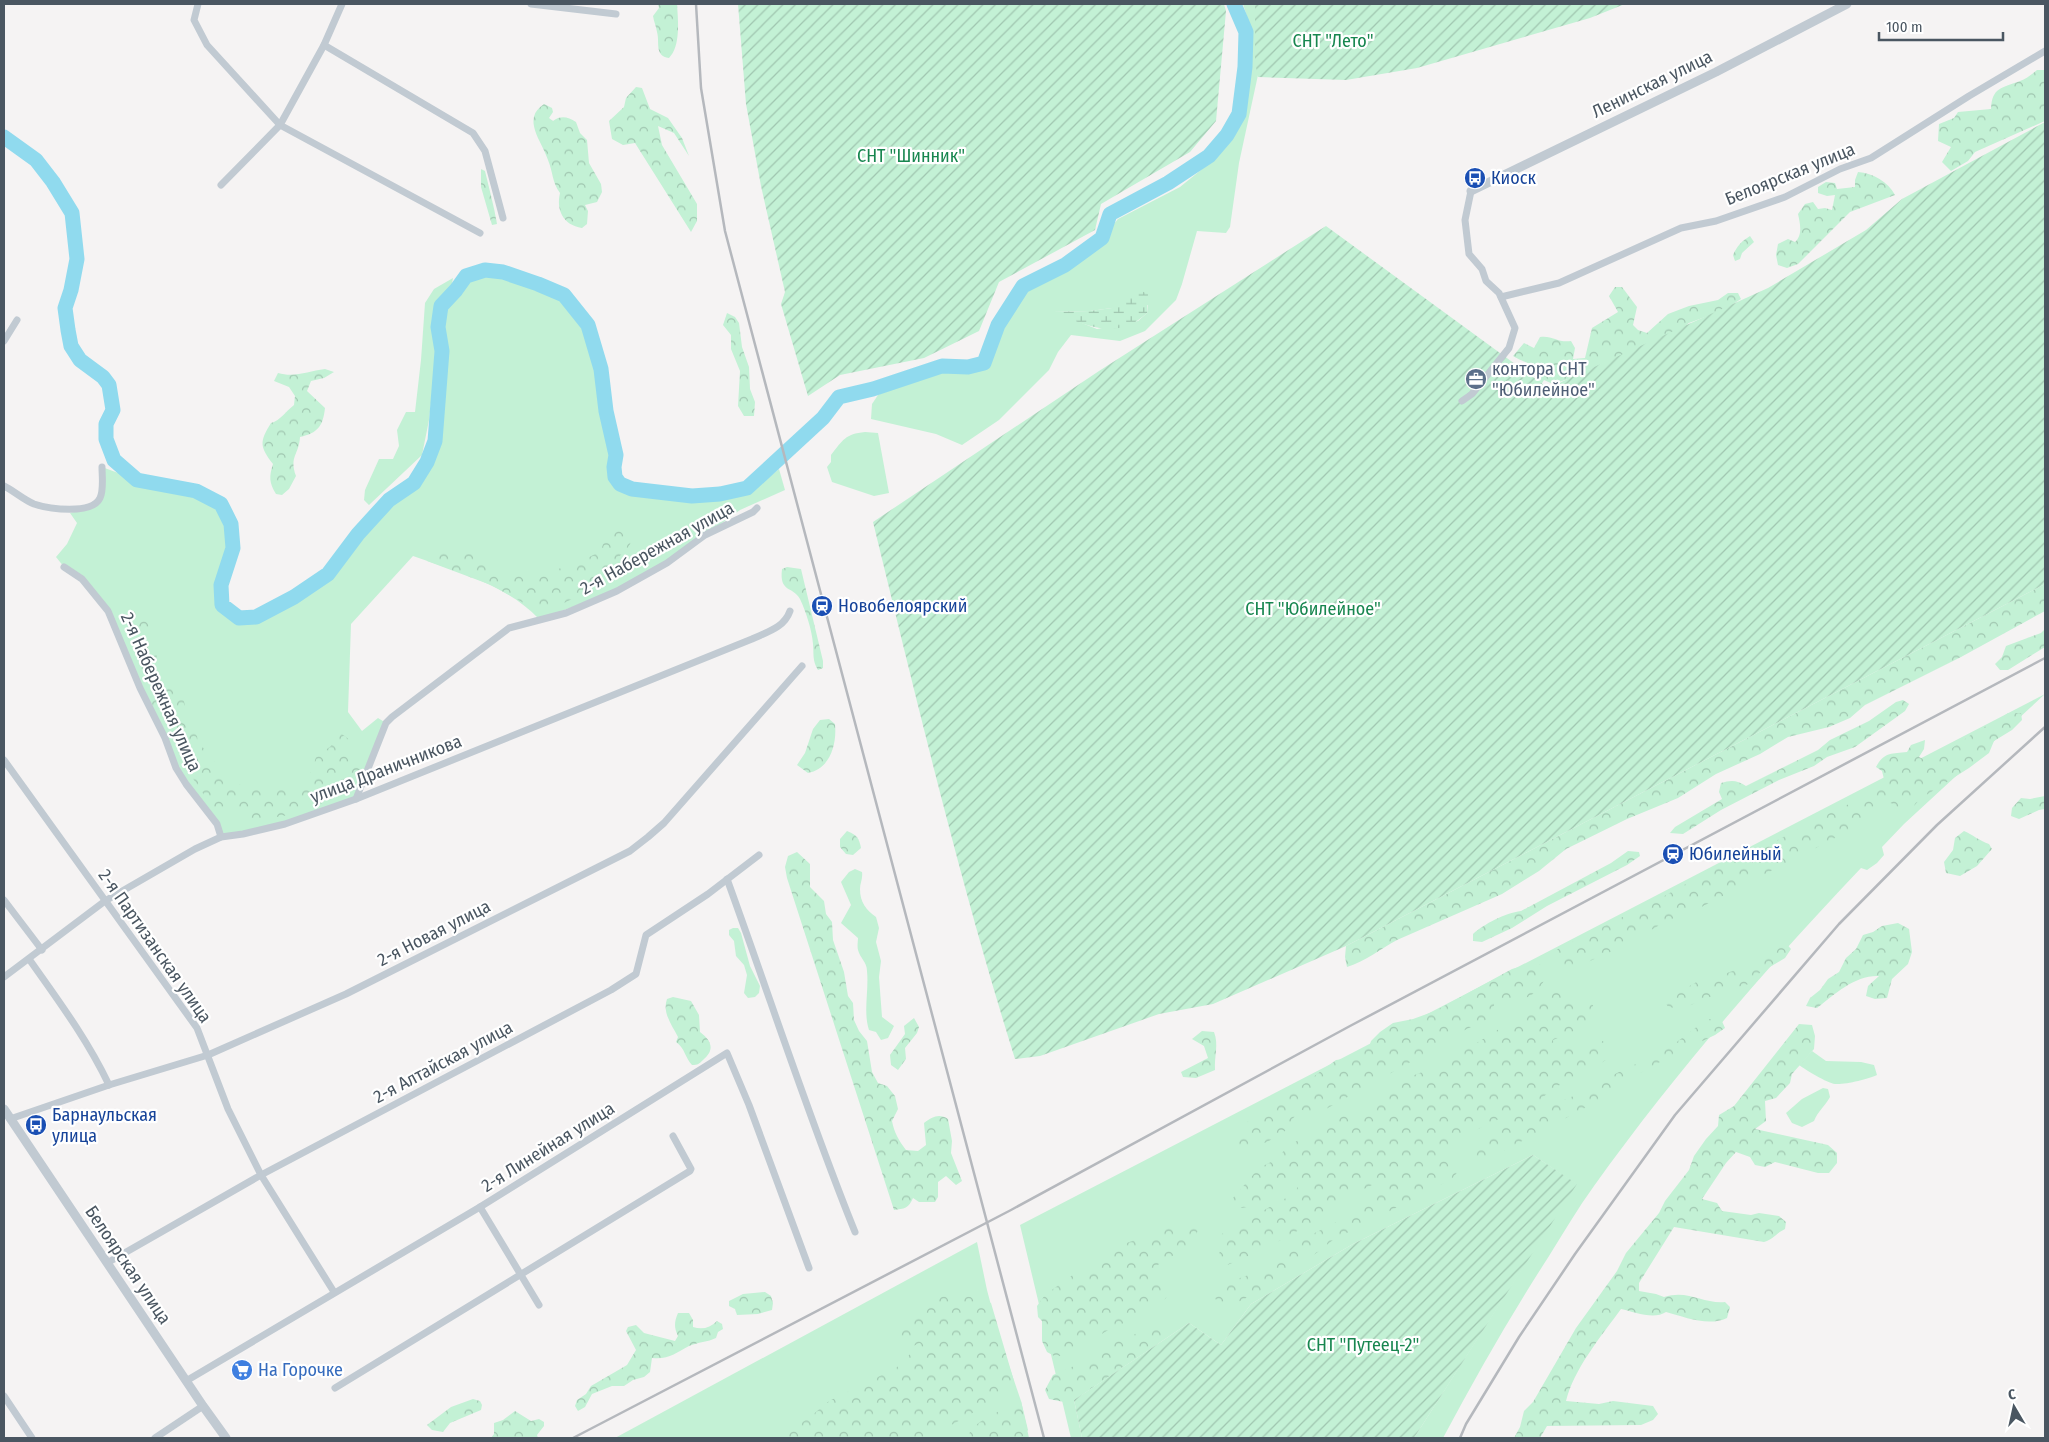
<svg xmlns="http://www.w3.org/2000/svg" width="2049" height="1442" viewBox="0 0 2049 1442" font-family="'Fira Sans Condensed',sans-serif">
<defs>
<pattern id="forest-crowns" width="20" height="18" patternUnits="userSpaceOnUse" patternTransform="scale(1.25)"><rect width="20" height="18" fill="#c3f1d5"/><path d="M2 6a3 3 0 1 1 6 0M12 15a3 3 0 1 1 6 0" fill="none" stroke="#a0c6b0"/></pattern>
<pattern id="wetland-marsh" width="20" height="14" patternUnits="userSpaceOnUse" patternTransform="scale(1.25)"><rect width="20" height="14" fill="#c3f1d5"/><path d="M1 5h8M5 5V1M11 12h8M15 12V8" fill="none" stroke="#a0c6b0"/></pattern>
<pattern id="garden-furrows" width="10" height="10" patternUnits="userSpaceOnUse" patternTransform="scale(1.25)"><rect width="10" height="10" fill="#c3f1d5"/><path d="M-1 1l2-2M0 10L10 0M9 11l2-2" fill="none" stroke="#a0c6b0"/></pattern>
</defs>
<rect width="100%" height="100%" fill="#f5f3f3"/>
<g fill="#c3f1d5" fill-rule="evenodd">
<path d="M1243,4h41l-23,57 -22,102 -9,64 -4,6 -29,-2 -15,53 -6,16 -31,31 -25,10 -49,-6 -13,17 -9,18 -50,50 -37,25 -26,-11 -65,-15 1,-15 6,-9 33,-18 31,-11 26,1 16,-4 14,-38 25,-39 42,-21 37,-27 16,-19 62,-32 32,-26 26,-33 11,-105zM1148,305l-1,8 -9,8 -41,8 -43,-17 36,-1 22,-3z"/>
<path d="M485,270l18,2 61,23 26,37 11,37 5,42 10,44 -2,12 1,10 5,7 12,5 26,4 34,3 28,-2 5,5 23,-5 31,-25 6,21 -45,20 -73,53 -50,28 -78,28c-33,-35 -82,-47 -126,-63l-62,68 -3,88 14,19 16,-13 8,5 -30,76 -42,15 -93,23 -4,-13 -31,-40 -78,-173 -26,-32 -18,-12 -8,-10 11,-13 10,-21 -7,-10c35,-10 30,-12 32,-46l35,13 59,11 25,13 10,20 2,24 -6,17 -6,28 1,12 17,13 17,-1 38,-20 34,-23 30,-40 31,-34 25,-17 13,-21 8,-22 7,-89 -4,-24 3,-21 15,-16 10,-14z"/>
<path d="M453,278l-2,11 -16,17 -2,22 2,23 -2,35 -4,34 -7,35 -53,50 -5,-5 1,-10 14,-31h14l6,-13 -2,-16 9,-18h9l6,-52 4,-57 9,-14z"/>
<path d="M865,432l13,1 11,60 -15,3 -42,-14 -5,-15 4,-5v-7c12,-15 14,-21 34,-23z"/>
<path d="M2045,694l-141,130 -22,23 2,8 -7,8 -10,7 -6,-2c-95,100 -186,205 -267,318 -16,22 -30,46 -45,70 -38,59 -73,120 -106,182h-29l162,-254 -43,-29 -180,89 -102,60 -30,41 -32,-22 -115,77 8,38h-11l-51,-213z"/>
<path d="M855,869l7,3c1,7 -2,11 -2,17 0,13 6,21 16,28l3,11 -3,14 5,19 -2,16 3,40 12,9 -6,12 -7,2 -5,-8 -7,-2c-6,-18 0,-39 -2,-59 0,-9 -7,-13 -9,-21 -1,-4 0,-9 0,-12l-17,-15 10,-18 -10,-23 8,-10z"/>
<path d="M733,928h5l3,5 9,33 10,20 -1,7 -4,4 -7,1 -4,-5 3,-18 -3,-10 -8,-9 -2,-15 -5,-6v-5z"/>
<path d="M1812,1051l14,10 35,1 13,3 3,10c-9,4 -32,10 -42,9 -8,-1 -29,-14 -36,-19z"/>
<path d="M1823,1088l5,1 2,8c-5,9 -12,14 -16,24l-12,6 -10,-4 -6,-10 16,-14z"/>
<path d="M977,1242l10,48 13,49 21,62 8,37h-414z"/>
</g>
<g fill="url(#forest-crowns)">
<path d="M658,4h19c1,16 4,42 -8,54 -15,-2 -9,-16 -12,-26 -1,-6 -3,-10 -4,-16l6,-8z"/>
<path d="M2037,70h8v51l-70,31 -7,9 -17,10 -9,-9 9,-15 -13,-6 1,-17 15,-6 4,-6 33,-3c1,-22 11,-21 29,-28 6,-2 12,-7 17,-11z"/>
<path d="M636,87l6,1 8,21 18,9 14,20 7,18 -15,-23 -16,-7 4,19 35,59v17l-6,11 -56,-89 -12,2 -11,-6 -3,-18 15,-14 2,-9z"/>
<path d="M544,104l8,4 1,4 -4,6 4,3c8,-6 15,-4 23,1l4,11 7,7 2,23 12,21 1,8 -5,10 -12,3 3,6 -1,13 -5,4c-19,-3 -26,-18 -22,-35 -8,-11 -7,-21 -12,-33 -6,-19 -27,-41 -4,-56z"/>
<path d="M481,169l4,2c4,17 9,35 12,53l-5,1 -11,-38z"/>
<path d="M1858,172c15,1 30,10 37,23l-45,17 -52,52 -11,4 -9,-3 -2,-10 2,-11 10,-5 7,3c8,-7 5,-19 3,-28l7,-10 8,-2 5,7 7,-1 7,2 3,-15 -8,1 -9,-3v-6l8,-5 9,1 2,6 18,-2v-7z"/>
<path d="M1750,236l4,6 -12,11 -2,6 -5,2 -2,-6c4,-9 9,-14 17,-19z"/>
<path d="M1615,287h7l15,20 -4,18 5,5 9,3 21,-19 21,-8 29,-6 10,-7h10l3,6 -17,11 -35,13 -7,6 -114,50 -15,5 -9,-4 -12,19 4,-17 5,-6c-11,-16 -13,-11 -28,-20l11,-13 10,5 6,-11c12,-2 18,6 31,4l4,7 -2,11 12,-1 7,-30 26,-16 -9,-16z"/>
<path d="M727,313l8,4 4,6 3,24 7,20 1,22 5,13 -1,14h-10l-6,-10 2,-35 -9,-22v-14l-8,-10z"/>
<path d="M325,369l9,3 -10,6 -13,3 -4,10 18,17c-2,18 -7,25 -25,29 -1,18 -11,19 -4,39l-7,13 -7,6 -6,-1c-7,-11 -7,-18 -3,-30 -13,-17 -14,-22 -2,-41 10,-3 14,-11 23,-18l1,-9 -6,-9 -15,-6 4,-8c17,5 30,-2 47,-4z"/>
<path d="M619,524l11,3c6,19 -5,22 -16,35 -5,6 -5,15 -9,23l-8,3 -6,8h-13l-24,12h-21l-42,-23 -64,-24 -1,-6c7,-7 12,-7 21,-4l3,7 6,1c15,-10 21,-4 33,5 6,5 10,6 15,13l15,-4 8,3h12l16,-3 3,-4 18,-5 21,-11 5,-5 3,-15 3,-5z"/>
<path d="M787,567l14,2 22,92v7l-5,2c-6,-10 -4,-16 -5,-26 -1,-14 -7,-32 -13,-45 -7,-13 -21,-6 -18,-30z"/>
<path d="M2045,584v27l-84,46 -96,48 -15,13 -21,9 -41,10 -28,17 -44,20 -38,24 -51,21 -61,30 -27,22 -37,23 -105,46c-17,9 -31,21 -50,27l-2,-10 1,-11z"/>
<path d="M136,608h6c12,8 5,16 7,28 1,6 6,9 7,14 2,8 -1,20 6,27 5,5 14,8 20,12l6,36 9,11 1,7 13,12 12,24c3,1 8,1 11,2 7,3 13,11 21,9 7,-1 12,-5 19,-4 4,1 7,3 11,3 22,2 26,-16 31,-32l15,-11 -1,-8 9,-6 11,8 -2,12 10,10 2,7 -2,9 -11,17 -6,4 -27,6 -12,8 -51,8h-7l-11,-12 -21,-2 -34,-51 1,-8 -6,-9 -8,-5 -6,-10 -10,-30 -1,-13 -6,-7 -2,-33 -9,-18v-8z"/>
<path d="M2045,629v18l-37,23h-8l-5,-6 7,-7 4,-11 35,-13z"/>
<path d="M1903,700l6,4 -4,7 -50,36 -28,10 -13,9 -35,14 -58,30 -38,24 -13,-1 5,-6 47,-28 -3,-7 2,-9c10,-3 16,-3 25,3l72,-36 12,-10 39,-19 27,-19z"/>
<path d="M2008,713h13l1,7 -10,10 -18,11 -5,12 -20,15 -49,31 -7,8 -12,3 -10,-7 -10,2 -23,21 -172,89 -18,5 -42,25 -54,24h-8l-5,-5 -5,-12 4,-3 101,-50 50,-28 21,-6 5,-5 21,-9 74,-38 38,-18 16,-16 -2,-8 -6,-4c8,-15 15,-13 31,-15l4,-7 14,-5 -1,9 -5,8 8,4 12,-4 42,-29 12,-4z"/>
<path d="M829,719l6,5c2,21 -5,45 -27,49l-11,-8 8,-12 8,-24 7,-9z"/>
<path d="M2045,796v13l-6,1 -20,9 -8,-3 1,-8 9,-10 9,1z"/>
<path d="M847,831c10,4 12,7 14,17l-8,7 -7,-1 -6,-7v-8z"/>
<path d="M1964,831c9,4 16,10 25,13l3,5 -15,17 -17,10 -14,-3 -2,-11 9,-12 2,-12z"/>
<path d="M1628,851l11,1 1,4 -13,9 -80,41 -35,22 -30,14 -9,-1v-7c11,-10 32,-21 48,-23l90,-48z"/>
<path d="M797,852l13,12v23l14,14 2,13 6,8 1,18 11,32 4,24 5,7 1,17 5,11 8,10 5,31 6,11 9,3 8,10 3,13 -6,12c2,11 7,20 14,29l12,1 8,-6 -2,-22c8,-6 15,-10 24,-4l4,22 -1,12 11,28 -6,4 -10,-9 -8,6v15l-3,5h-16l-6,-4c-4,10 -9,11 -19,12l-107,-332 -2,-11 3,-11z"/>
<path d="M1898,923l11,6 3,23 -4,12 -16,15 -5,19 -12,1 -9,-3 2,-10 11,-10c-24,-1 -44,18 -62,32l-11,-2 4,-8 10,-8 8,-11 11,-7 7,-14 10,-9 7,-14 10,-3 9,-6z"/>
<path d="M1784,941l7,8 -6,9 -27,16 -2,8 -32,9 -33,14 -22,3 -5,-7 41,-24 14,-1 35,-13z"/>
<path d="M1535,962l8,4 5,8c-15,28 -25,26 -54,28v14l-52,25 -8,8 -108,60 -16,3 -8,-2 -10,9 1,5c-10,11 -42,29 -57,24v-12l6,-6 3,-7 16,-8 11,-1 2,-9 5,-8 18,-8 39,-29 16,-2 7,-8 10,-3 2,-6 9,-9 13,-9 20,-4 22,-8 77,-42z"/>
<path d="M1551,990c16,2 26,12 42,15l1,12 -15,12 -26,11 1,8h28l20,-7 11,4 -6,14 -21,15 -31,13 -13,11 9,4 15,-3 20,-8 29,-17 54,-26 38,-29h14l4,9 -10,7 -44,21 -33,18 -40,27 -95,50 -26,9 -5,-7 10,-13 22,-18 -1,-5 -29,14 -33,25 3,5 12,2 3,7 -7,9 -119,61 -32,25 -41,26 -32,16 -10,-2 -4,-10c12,-19 20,-12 38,-22 14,-7 25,-18 38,-26 25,-17 81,-36 95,-62l-6,-3c-23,9 -42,25 -63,38 -29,18 -60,33 -91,46l-8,-5 3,-10v-16l73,-41 9,-13c-24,3 -38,29 -68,27l-2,-9 27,-31 18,-9 9,-11 20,-13 18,-7 16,-12 20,-4 47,-34 38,-15 100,-63z"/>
<path d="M673,997l18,4 8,14 1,17c12,9 15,18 3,28 -4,4 -5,5 -11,5 -7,-7 -7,-17 -16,-23l2,-5c-6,-12 -16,-24 -11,-38z"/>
<path d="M914,1018l5,9 -2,6 -12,15 1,11 -8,11 -7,-5 -1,-10 15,-21 -1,-8z"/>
<path d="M1799,1024l13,1 3,11 -1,13 -22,25 -2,9 -14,15 -11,3 1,20 -11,8 73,16 9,8v10l-8,10h-11l-43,-11 -10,5 -10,-2 -5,-8 -14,-5 -10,11 -24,36 15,4 5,8 29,4 8,-2 20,3 7,6 -1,7c-10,5 -10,9 -21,13l-90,-15 -35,56v8l17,3 8,3c24,-8 39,7 61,5l5,5 -3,11c-19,9 -42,-1 -61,-6 -12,8 -32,0 -45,-3 -19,26 -48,61 -55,92l33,3 14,-3 40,5 5,8 -5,6 -12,5 -94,1 -7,12h-26l6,-11 4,-16 9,-9 43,-74 41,-57 9,-18 33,-40 6,-12 24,-31 5,-14 12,-17 12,-13 1,-11 15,-9z"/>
<path d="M1202,1031l12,1c5,13 0,24 1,38l-19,8 -13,-1 -2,-5 27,-14 -4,-12 -12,-7z"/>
<path d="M1190,1223l8,7 -5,13 -37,23 -2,10 12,5 6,9 -7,9 -34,22 -16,5 -45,27 -14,4 -9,-5 -5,-11v-20l-4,-4 -1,-11 8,-11 26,-19 20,-10 17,-5 13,-16 50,-18z"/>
<path d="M765,1292l6,4 2,7 -1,7 -14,4 -21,1 -2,-6 -6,-3v-5l14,-7z"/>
<path d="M960,1295l16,3 15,5 23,78c-21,23 -54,39 -81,54v3h-163l19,-7 21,-14 19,-16 67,-33 14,-14 7,4 8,-4 -5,-11 -9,4 -5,-2 -7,-5c-1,-12 16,-31 26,-38 10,-6 24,-6 35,-7z"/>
<path d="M678,1313h11l4,7v7c9,3 17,1 24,-6l5,3 1,5 -5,3 -2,6c-8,4 -18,4 -27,8 -13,7 -21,14 -37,12l-2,14 -6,5 -11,3 -9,6h-12l-20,8 -7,13 -7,4 -3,-5 2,-6 9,-6 5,-8 36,-21 9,-15 -10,-19 2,-4 8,-2 8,8 31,8 3,-5c-4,-8 -4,-14 0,-23z"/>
<path d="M1163,1326l3,4 -9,14 -83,56 -10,2 -15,-3 -4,-9 8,-15 21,-9 42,-25 36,-13z"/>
<path d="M473,1399l7,2 2,4 -1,5 -31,13 -7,9 -11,-2 -5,-5 24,-18z"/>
<path d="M1021,1401l7,29 -7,8h-53c2,-17 38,-29 53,-37z"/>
<path d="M515,1411l16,10 8,-2 5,3v4l-7,9 1,3h-47l3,-4v-11l9,-3z"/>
</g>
<path fill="url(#wetland-marsh)" d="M1139,290l9,4 -1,19c-31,29 -61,12 -95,-1l38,-1 22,-3z"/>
<g fill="url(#garden-furrows)">
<path d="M738,4h486l2,7 -10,110 -26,31 -89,52 -6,26 -96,52 -20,49 -55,27 -84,17 -32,21 -27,-92 4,-12 -24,-106 -15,-82z"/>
<path d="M1255,4h370l-35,14 -173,50 -71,12 -88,-3 -3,-15z"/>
<path d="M2045,122v462l-699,362 -133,58 -54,10 -119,42 -25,3c-55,-176 -98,-357 -142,-537l226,-151 227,-145 222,162 220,-100 98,-58 36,-31z"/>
<path d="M1533,1155l44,29 -163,254h-332l-8,-38 115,-77 32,22 30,-41 102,-60z"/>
</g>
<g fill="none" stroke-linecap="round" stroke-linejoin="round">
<path stroke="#90daee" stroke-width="15" d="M4,137l32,23 17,22 19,31 5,46 -6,31 -6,18 3,22 3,16 9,14 23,17 6,8 4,25 -7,14v15l8,21 23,20 59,11 25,13 10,20 2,24 -12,37 1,20 17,13 17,-1 38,-20 34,-23 30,-40 31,-34 25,-17 13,-21 8,-21 7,-90 -4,-24 3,-21 15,-16 10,-14 19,-6 18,2 35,12 26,11 24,30 13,44 5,42 10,44 -2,12 1,10 5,7 12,5 60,7 28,-2 27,-6 76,-70 16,-21 34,-8 69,-23 26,1 16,-4 14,-38 25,-39 42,-21 37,-27 8,-24 58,-31 41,-27 18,-21 12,-21 6,-47 1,-35 -12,-28"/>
<g stroke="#c1cad2" stroke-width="7">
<path d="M198,4l-4,16 13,25 73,80 200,108"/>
<path d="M531,4l85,10"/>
<path d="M324,45l149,88 12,18 18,67"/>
<path d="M221,185l59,-60 44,-80 18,-41"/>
<path d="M1501,297l58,-14 122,-55 35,-7 69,-24 55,-28 31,-11 98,-62 76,-45"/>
<path d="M4,341l13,-21"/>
<path d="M1462,401l10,-7 37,-46 6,-20 -16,-35 -13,-12 -4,-12 -13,-15 -4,-34 6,-29"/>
<path d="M4,486c10,5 20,14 30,18 15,5 58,11 66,-6 4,-8 2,-22 2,-31"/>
<path d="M64,567l18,12 26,32 32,77 25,50 11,30 10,16 31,40 4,13"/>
<path d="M4,760l193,268 31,81 33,66 73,117"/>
<path d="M356,799l30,-76 6,-6 117,-89 57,-15 51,-22 50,-28 38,-28 48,-23 4,-4"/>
<path d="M727,879c43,118 81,237 128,353"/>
<path d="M4,900l38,50"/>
<path d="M29,959c29,41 58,80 80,126"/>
<path d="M4,977l101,-76 90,-52 26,-12 22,-3 42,-10 71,-25 396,-160c15,-7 32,-11 38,-28"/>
<path d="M10,1119l99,-34 99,-30 138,-61 284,-143 18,-14 16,-14 138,-157"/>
<path d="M480,1207l59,98"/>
<path d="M107,1263l154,-88 350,-185 25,-16 10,-39 62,-41 51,-39"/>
<path d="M186,1381l294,-174 247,-154 22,52 60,163"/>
<path d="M335,1388l355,-217 1,-2 -18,-33"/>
<path d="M4,1396l28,42"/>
<path d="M155,1438l48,-32"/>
</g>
<g stroke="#c1cad2" stroke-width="9">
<path d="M1471,191l245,-119 131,-68"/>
<path d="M4,1109l199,297 23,32"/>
</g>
<g stroke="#b5b8bd" stroke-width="2.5">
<path d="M696,4l5,84 24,143 319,1207"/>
<path d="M573,1438l438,-228 339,-184 695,-368"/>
<path d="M1460,1438l6,-14 53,-87 56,-83 100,-139 164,-191 98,-99 108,-98"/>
</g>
</g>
<defs>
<g id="bus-disc" transform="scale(1.125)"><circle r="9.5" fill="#1a4fb4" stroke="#fff"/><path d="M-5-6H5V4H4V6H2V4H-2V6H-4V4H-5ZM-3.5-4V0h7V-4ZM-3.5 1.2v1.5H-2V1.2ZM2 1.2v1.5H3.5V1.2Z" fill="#fff"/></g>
<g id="office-disc" transform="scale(1.125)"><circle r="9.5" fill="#5c6f8a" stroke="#fff"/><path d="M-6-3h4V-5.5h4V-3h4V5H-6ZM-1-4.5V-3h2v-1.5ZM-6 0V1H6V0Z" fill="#fff"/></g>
<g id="station-disc" transform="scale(1.125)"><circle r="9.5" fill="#1a4fb4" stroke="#fff"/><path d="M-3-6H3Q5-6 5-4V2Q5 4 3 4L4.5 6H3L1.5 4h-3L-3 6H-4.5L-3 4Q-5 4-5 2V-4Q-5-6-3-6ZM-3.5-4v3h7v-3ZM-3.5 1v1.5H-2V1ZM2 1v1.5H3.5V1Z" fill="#fff"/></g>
<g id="supermarket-disc" transform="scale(1.125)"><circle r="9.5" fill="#3f7fe0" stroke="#fff"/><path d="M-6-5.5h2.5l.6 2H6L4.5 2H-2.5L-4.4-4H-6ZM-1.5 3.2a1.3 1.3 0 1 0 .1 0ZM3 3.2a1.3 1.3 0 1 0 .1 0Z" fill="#fff"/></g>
</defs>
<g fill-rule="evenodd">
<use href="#bus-disc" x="1475" y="178"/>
<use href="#office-disc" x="1476" y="379"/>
<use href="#station-disc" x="822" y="606"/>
<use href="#station-disc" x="1673" y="854"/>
<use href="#bus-disc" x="36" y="1125"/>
<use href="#supermarket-disc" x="242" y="1370"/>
</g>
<g text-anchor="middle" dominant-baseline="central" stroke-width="4.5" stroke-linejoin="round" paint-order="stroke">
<g font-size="18" fill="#17864f" stroke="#fff">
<text x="1333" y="41">СНТ "Лето"</text>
<text x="911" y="156">СНТ "Шинник"</text>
<text x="1313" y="609">СНТ "Юбилейное"</text>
<text x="1363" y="1345">СНТ "Путеец-2"</text>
</g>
<g font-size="18" fill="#4a5661" stroke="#fff">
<text transform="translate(1652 84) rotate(-26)">Ленинская улица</text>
<text transform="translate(1790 174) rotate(-22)">Белоярская улица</text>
<text transform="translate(657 548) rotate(-29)">2-я Набережная улица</text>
<text transform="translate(161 692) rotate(66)">2-я Набережная улица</text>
<text transform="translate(386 769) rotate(-21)">улица Драничникова</text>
<text transform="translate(434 933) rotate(-27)">2-я Новая улица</text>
<text transform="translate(155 946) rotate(55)">2-я Партизанская улица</text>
<text transform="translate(443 1062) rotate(-28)">2-я Алтайская улица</text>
<text transform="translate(548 1147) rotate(-32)">2-я Линейная улица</text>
<text transform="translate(128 1265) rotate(56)">Белоярская улица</text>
</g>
<g font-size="18" fill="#164399" stroke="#fff" text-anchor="start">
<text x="1491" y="178">Киоск</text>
<text x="838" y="606">Новобелоярский</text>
<text x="1689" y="854">Юбилейный</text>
<text x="52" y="1115">Барнаульская<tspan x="52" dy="21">улица</tspan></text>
</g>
<g font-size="18" fill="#4e5e75" stroke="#fff" text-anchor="start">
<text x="1492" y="369">контора СНТ<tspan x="1492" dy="21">"Юбилейное"</tspan></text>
</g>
<g font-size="18" fill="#366cbe" stroke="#fff" text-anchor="start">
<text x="258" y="1370">На Горочке</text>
</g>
</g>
<rect width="2049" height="1442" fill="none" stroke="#4a5661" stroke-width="10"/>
<g transform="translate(2014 1407) rotate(351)" stroke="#ffffff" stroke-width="4" paint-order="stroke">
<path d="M0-4L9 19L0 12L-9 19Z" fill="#4a5661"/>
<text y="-8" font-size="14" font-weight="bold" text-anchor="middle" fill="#4a5661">С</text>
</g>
<path d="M1879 32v8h124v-8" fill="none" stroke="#4a5661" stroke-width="2.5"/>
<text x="1886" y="32" font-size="15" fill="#4a5661" stroke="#ffffff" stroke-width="4" paint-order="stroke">100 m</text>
</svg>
